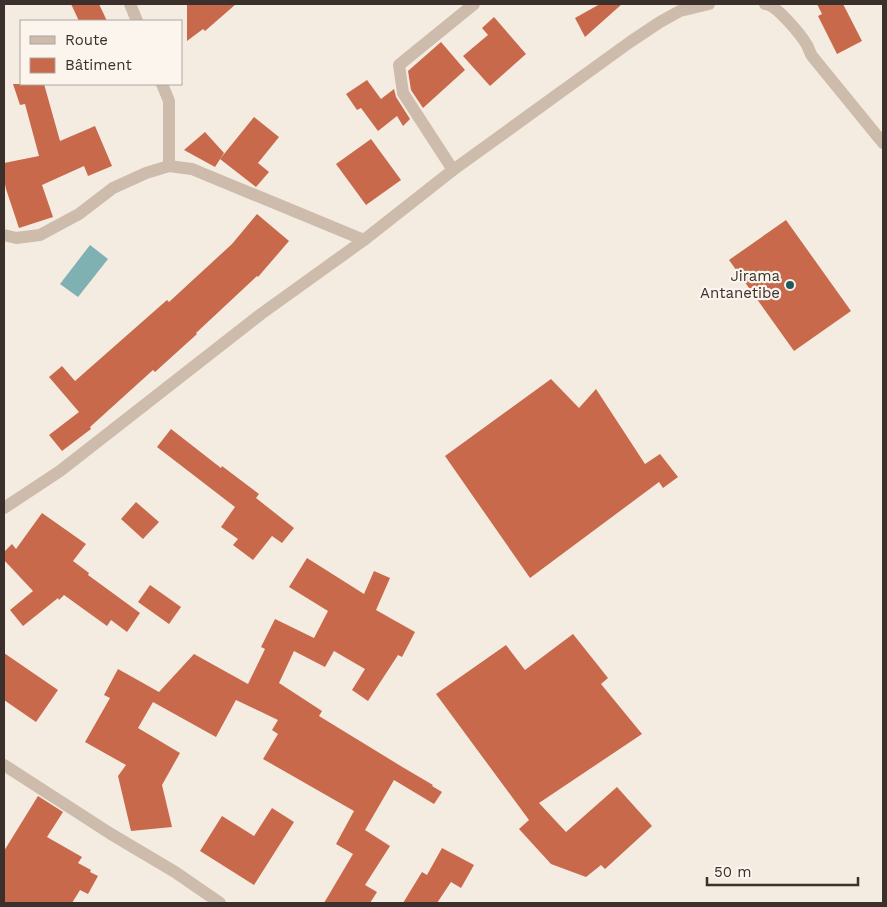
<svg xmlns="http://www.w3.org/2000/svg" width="887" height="907" viewBox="0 0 887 907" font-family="'Work Sans',sans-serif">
<rect width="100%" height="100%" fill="#f4ebe1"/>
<path fill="#7fb0b2" d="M90,245l18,14 -30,38 -18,-13z"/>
<g fill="#c8694b">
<path d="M71,4h28l8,17h-28z"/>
<path d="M187,4h49l-31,27 -2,-2 -16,12z"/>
<path d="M600,4h22l-37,33 -10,-19z"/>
<path d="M817,4h26l19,37 -25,13 -19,-38 4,-2z"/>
<path d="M494,17l32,37 -36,32 -27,-30 25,-21 -6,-7z"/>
<path d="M441,42l24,28 -42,38 -12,-18 -3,-19z"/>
<path d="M367,80l14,19 13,-10 2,8 14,22 -7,7 -6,-10 -19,15 -17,-23 -4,2 -11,-16z"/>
<path d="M13,84h31l16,57 35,-15 17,40 -24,10 -4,-10 -42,19 11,32 -34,11 -13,-39 -2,-10v-16l35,-7 -14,-52 -5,1z"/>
<path d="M254,117l25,20 -21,26 11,9 -13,15 -36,-28z"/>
<path d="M205,132l19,21 -9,14 -31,-17z"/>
<path d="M371,139l30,41 -35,25 -30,-41z"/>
<path d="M257,214l32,27 -31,36 -1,-1 -61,57 1,1 -42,38 -2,-2 -63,57 1,2 -29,22 -13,-16 30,-23 -30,-35 13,-11 13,15 92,-81 2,2 63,-58z"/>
<path d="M786,220l65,91 -57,40 -65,-91z"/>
<path d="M551,379l28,29 17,-19 49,75 15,-10 18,23 -15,11 -4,-6 -129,96 -85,-122z"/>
<path d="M171,429l50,39 1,-2 37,28 -3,4 38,30 -12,15 -10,-7 -19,24 -20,-15 5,-6 -17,-12 14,-20 -78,-60z"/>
<path d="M136,502l23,20 -16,17 -22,-20z"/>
<path d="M42,513l44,31 -13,17 16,12 -1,2 52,38 -13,19 -16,-12 -4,6 -43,-31 -5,5 -1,-2 -35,28 -13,-16 23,-19 -29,-31v-8l8,-8 4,5z"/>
<path d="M307,558l57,36 10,-23 16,7 -14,32 39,22 -13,25 -4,-2 -30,46 -16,-11 13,-21 -31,-18 -9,16 -31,-16 -15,32 43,28 -3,5 85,52 29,17 -1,1 10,6 -8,12 -40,-24 -29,50 25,16 -25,39 12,7 -7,11h-46l29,-49 -17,-10 18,-33 -91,-52 15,-25 -6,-4 6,-10 -42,-20 -20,37 -63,-35 -15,26 42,25 -18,32 10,42 -41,4 -13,-55 8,-11 -41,-23 25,-44 -6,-3 14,-26 41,23 35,-38 54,30 17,-35 -4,-2 14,-28 39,19 14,-27 -39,-24z"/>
<path d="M150,585l31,22 -12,17 -31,-22z"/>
<path d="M573,634l35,44 -7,6 41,50 -103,69 27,29 51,-45 35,39 -47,43 -4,-4 -15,12 -35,-13 -32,-35 10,-9 -93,-126 70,-49 19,25z"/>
<path d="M4,653l54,37 -22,32 -32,-22z"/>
<path d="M38,796l25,16 -16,25 35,20 -4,6 13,7 -1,2 8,4 -10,18 -8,-4 -8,13h-68v-52z"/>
<path d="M272,808l22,14 -40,63 -54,-34 22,-35 32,20z"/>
<path d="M442,848l32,17 -13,23 -10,-6 -14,21h-34l19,-31 5,3z"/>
</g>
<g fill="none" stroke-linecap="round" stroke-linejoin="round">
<g stroke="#cdbbac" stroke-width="12">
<path d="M130,4l7,17"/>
<path d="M765,4c11,0 36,31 42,41 2,4 3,8 5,11l71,87"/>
<path d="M162,84l7,17v65"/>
<path d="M453,170l-50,-77 -4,-28 75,-61"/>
<path d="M4,235l12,3 24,-3 39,-21 34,-26 33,-15 23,-7 23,3 172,71"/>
<path d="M4,508l56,-37 201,-157 103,-74 89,-70 177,-128 30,-20 20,-11 29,-7"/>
<path d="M4,765l107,69 64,38 45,31"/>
</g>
</g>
<circle fill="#1f5a5e" stroke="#fbf5ee" stroke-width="2" cx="790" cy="285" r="5"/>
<g text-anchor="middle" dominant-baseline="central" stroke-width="4.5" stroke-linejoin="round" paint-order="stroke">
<g font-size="15" fill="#3b302b" stroke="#fbf5ee" text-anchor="end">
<text x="780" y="276">Jirama<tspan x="780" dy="17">Antanetibe</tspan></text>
</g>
</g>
<rect width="887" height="907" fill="none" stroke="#3b302b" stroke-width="10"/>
<rect x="20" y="20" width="162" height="65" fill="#fbf5ee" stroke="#aea6a0"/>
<rect x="30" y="36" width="25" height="8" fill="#cdbbac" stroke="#aea6a0"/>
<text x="65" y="45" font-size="15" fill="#3b302b">Route</text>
<rect x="30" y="58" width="25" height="15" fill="#c8694b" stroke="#aea6a0"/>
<text x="65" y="70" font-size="15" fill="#3b302b">Bâtiment</text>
<path d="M707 877v8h151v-8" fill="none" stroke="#3b302b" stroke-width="2.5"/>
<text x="714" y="877" font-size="15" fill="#3b302b" stroke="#fbf5ee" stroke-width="4" paint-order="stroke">50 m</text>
</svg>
